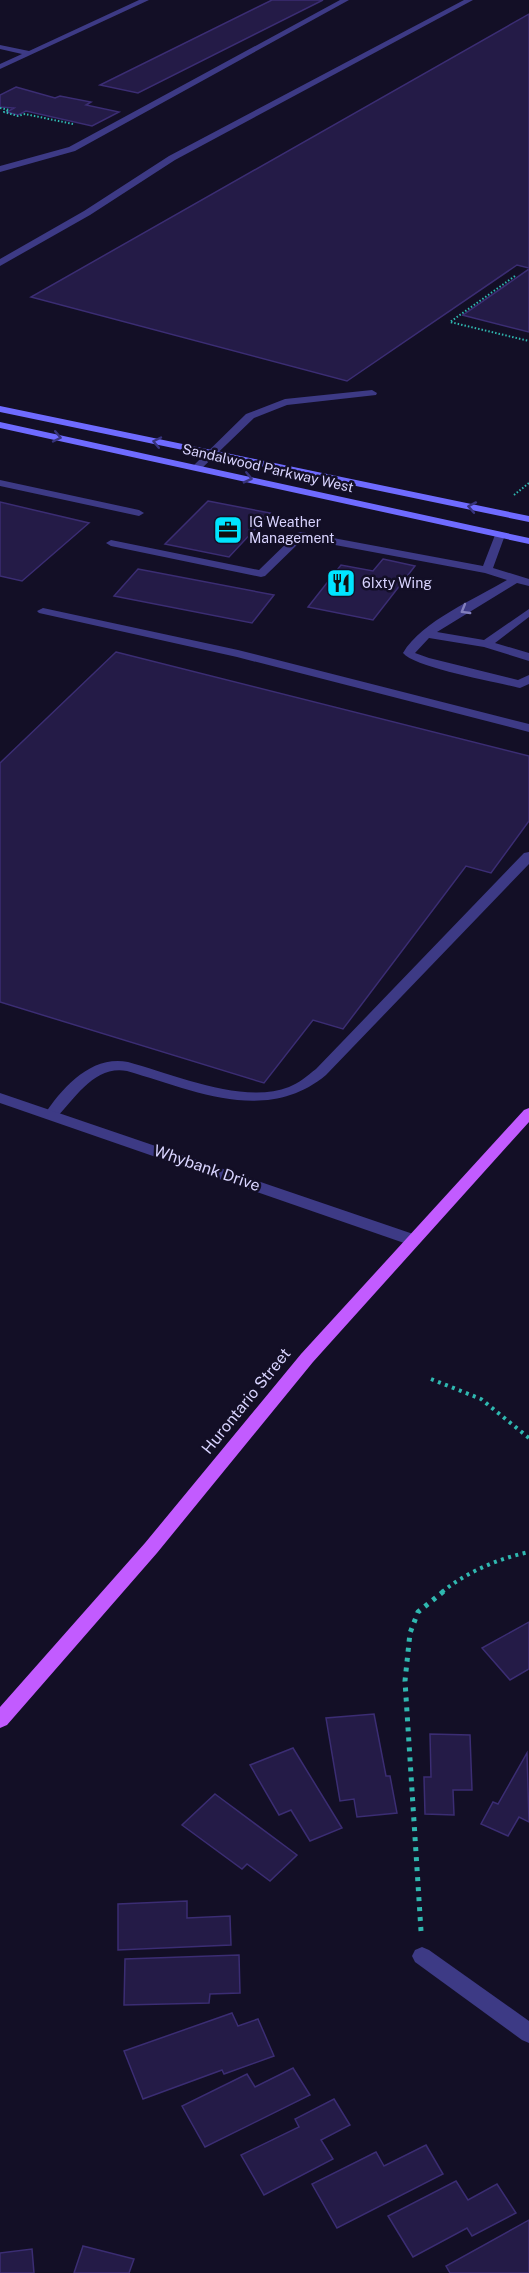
<svg xmlns="http://www.w3.org/2000/svg" width="529" height="2273" viewBox="0 0 529 2273" font-family="'Public Sans',sans-serif">
<rect width="100%" height="100%" fill="#130f26"/>
<g fill="#241b47" stroke="#3b2d73" stroke-width="1.5">
<path d="M272,0h51l-185,93 -38,-8z"/>
<path d="M529,14v254l-12,-3 -170,116 -316,-84z"/>
<path d="M16,87l39,11 5,-2 31,6 -5,3 33,7 -27,14 -66,-15 -8,4 -11,-3 7,-4 -14,-1v-12z"/>
<path d="M529,269v63l-67,-17h1z"/>
<path d="M208,501l62,12 -41,44 -64,-13z"/>
<path d="M0,502l89,21 -67,58 -22,-5z"/>
<path d="M383,559l32,7 -42,54 -65,-13 33,-42 32,6z"/>
<path d="M138,569l136,26 -22,28 -138,-27z"/>
<path d="M116,652l413,104v65l-38,52 -25,-7 -123,163 -30,-9 -49,63 -264,-81v-239z"/>
<path d="M529,1622v47l-19,11 -28,-32z"/>
<path d="M374,1714l12,62h4l7,37 -40,4 -3,-18 -14,2 -14,-83z"/>
<path d="M430,1734l40,1 2,55h-19l1,25 -29,-1 -1,-37h7z"/>
<path d="M293,1748l49,80 -32,13 -19,-31 -12,5 -29,-50z"/>
<path d="M527,1753l2,69 -10,-5 -11,19 -27,-12 12,-22 5,2z"/>
<path d="M215,1794l82,61 -27,26 -23,-17 -5,5 -60,-44z"/>
<path d="M187,1901v17l43,-2 1,29 -113,5v-46z"/>
<path d="M239,1955l1,38 -30,1 -1,9 -85,2 1,-46z"/>
<path d="M232,2013l6,13 20,-7 16,37 -50,18 -2,-4 -79,29 -19,-48z"/>
<path d="M293,2068l17,27 -105,52 -23,-41 65,-32 8,13z"/>
<path d="M334,2099l16,26 -29,15 12,19 -69,36 -23,-40 58,-28 -4,-8z"/>
<path d="M426,2145l17,29 -106,54 -25,-44 64,-32 8,14z"/>
<path d="M456,2181l12,19 29,-16 19,29 -44,23 -5,-8 -54,29 -25,-41z"/>
<path d="M529,2220v53h-79l-4,-7z"/>
<path d="M83,2246l51,13 -5,14h-55z"/>
<path d="M32,2249l2,24h-34v-20z"/>
</g>
<g fill="none" stroke-linecap="round" stroke-linejoin="round">
<g stroke="#2fb8b0" stroke-width="2" stroke-dasharray="1.5 2" stroke-linecap="butt">
<path d="M0,108l9,2 -5,2 14,4 7,-2 48,10"/>
<path d="M515,276l-65,46 79,19"/>
<path d="M514,495l15,-12"/>
</g>
<g stroke="#2fb8b0" stroke-width="4" stroke-dasharray="3 4.5" stroke-linecap="butt">
<path d="M431,1379l50,20 48,39"/>
<path d="M442,1592c25,-20 55,-33 87,-40"/>
</g>
<path stroke="#2fb8b0" stroke-width="5" stroke-dasharray="4 6" stroke-linecap="butt" d="M421,1931l-16,-250 5,-48 8,-21 26,-21"/>
<g fill="#3d3a85" fill-rule="evenodd">
<path d="M139,0h10l-149,69v-5l22,-10 -22,-5v-4l29,6z"/>
<path d="M340,0h9l-274,151 -75,21v-6l69,-19z"/>
<path d="M464,0h9l-298,160 -85,55 -90,51v-7l84,-48 85,-55z"/>
<path d="M372,390l5,3 -1,2 -89,10 -33,13 -53,51 -9,-2 54,-53 39,-15z"/>
<path d="M0,480l139,30 5,3 -5,3 -139,-30z"/>
<path d="M301,532l182,34 12,-31 1,-2h8l1,2 -12,33 36,11v7l-12,-3 -80,49 47,8 45,-31v8l-34,26 34,10v8l-45,-14 -55,-9 -14,15 14,5 89,22 11,-5v9l-9,4c-23,-6 -105,-20 -117,-35 19,-32 72,-54 104,-73l-22,-7 -182,-34 -38,37 -4,1 -150,-31 -5,-3 5,-3 148,30 38,-37z"/>
<path d="M43,608l195,42 291,74v8l-292,-75 -198,-44 -2,-2z"/>
<path d="M529,852v12l-203,211c-60,50 -133,15 -199,-4 -32,-6 -51,26 -71,47h-10l-2,-3c19,-28 47,-60 84,-53 45,12 115,43 161,25 10,-4 18,-11 27,-18l208,-216z"/>
</g>
<g fill="#3d3a85" fill-rule="evenodd">
<path d="M0,1093l419,143 2,4 -2,4h-12l-407,-141z"/>
<path d="M422,1947l7,3 100,71v22l-7,-3 -107,-78 -3,-6 3,-6z"/>
</g>
<g fill="#6f6bff" fill-rule="evenodd">
<path d="M0,406l529,110v6l-529,-110z"/>
<path d="M0,422l529,116v6l-529,-116z"/>
</g>
<path fill="#c25bff" fill-rule="evenodd" d="M529,1108v14l-216,240 -156,191 -150,172 -7,3v-21l145,-164 156,-189 223,-244z"/>
</g>
<defs><path id="oneway-chevron" d="M-2-3.5L2.5 0L-2 3.5" fill="none" stroke-width="1.6" stroke-linecap="round" stroke-linejoin="round" transform="scale(1.5)"/></defs>
<g stroke="#38347d">
<use href="#oneway-chevron" transform="translate(57 437) rotate(12)"/>
<use href="#oneway-chevron" transform="translate(157 442) rotate(-168)"/>
<use href="#oneway-chevron" transform="translate(248 478) rotate(13)"/>
<use href="#oneway-chevron" transform="translate(472 507) rotate(-169)"/>
</g>
<use stroke="#837fbc" href="#oneway-chevron" transform="translate(465 610) rotate(150)"/>
<defs>
<g id="office-square" transform="scale(1.5)"><rect x="-9" y="-9" width="18" height="18" rx="4" fill="#00e5ff" stroke="#130f26"/><path d="M-6-3h4V-5.5h4V-3h4V5H-6ZM-1-4.5V-3h2v-1.5ZM-6 0V1H6V0Z" fill="#111"/></g>
<g id="restaurant-square" transform="scale(1.5)"><rect x="-9" y="-9" width="18" height="18" rx="4" fill="#00e5ff" stroke="#130f26"/><path d="M-5-6h1v4h1v-4h1v4h1v-4h1v5L-1.5 .5V6h-2V.5L-5-1ZM5-6V6H3V1.5H1.5Q1.5-4 5-6Z" fill="#111"/></g>
</defs>
<g fill-rule="evenodd">
<use href="#office-square" x="228" y="530"/>
<use href="#restaurant-square" x="341" y="583"/>
</g>
<g text-anchor="middle" dominant-baseline="central" stroke-width="5" stroke-linejoin="round" paint-order="stroke">
<g font-size="14" fill="#d9d4ff" stroke="#130f26">
<text transform="translate(268 468) rotate(13)">Sandalwood Parkway West</text>
</g>
<g font-size="14" fill="#d9d4ff" stroke="#130f26" text-anchor="start">
<text x="249" y="522">IG Weather<tspan x="249" dy="16">Management</tspan></text>
<text x="362" y="583">6Ixty Wing</text>
</g>
<g font-size="16" fill="#d9d4ff" stroke="#130f26">
<text transform="translate(207 1168) rotate(19)">Whybank Drive</text>
<text transform="translate(246 1401) rotate(-51)">Hurontario Street</text>
</g>
</g>
</svg>
